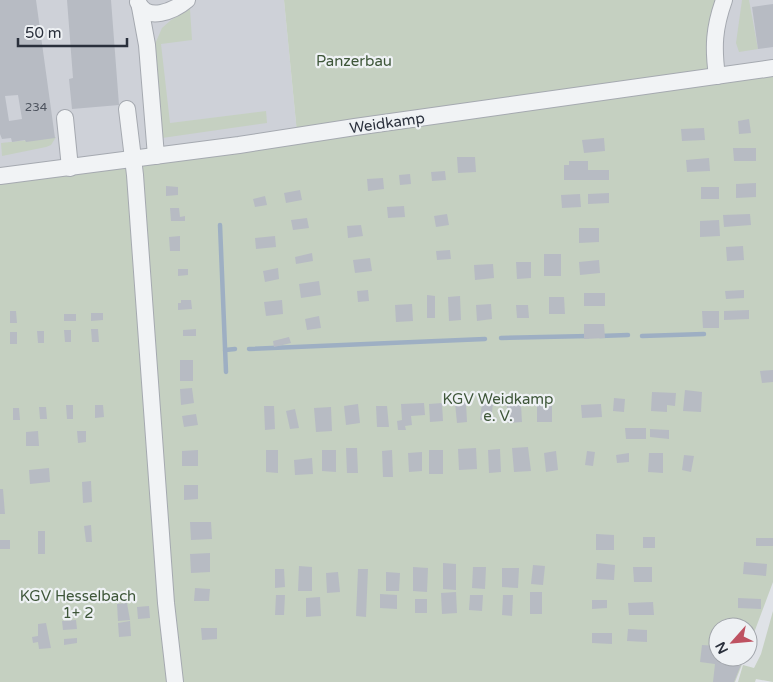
<svg xmlns="http://www.w3.org/2000/svg" width="773" height="682" viewBox="0 0 773 682" font-family="'Varela Round',sans-serif">
<rect width="100%" height="100%" fill="#dfe2e7"/>
<g fill="#ced1d8">
<path d="M0,0h284l13,133 -297,41z"/>
<path d="M729,0h44v67l-55,8 -2,-31z"/>
</g>
<g fill="#c5d0c1">
<path d="M284,0h437l-7,74 -417,59z"/>
<path d="M742,0h7l9,49 -19,3 -3,-9z"/>
<path d="M190,9l2,31 -31,4 9,79 96,-12 1,12 -105,15 -7,-94 7,-16 9,-8z"/>
<path d="M773,70v512l-25,67v-22h-30v30h27l-10,25h-735v-503z"/>
<path d="M56,137l-5,8 -5,2 -44,9 -1,-13z"/>
<path d="M773,611v71l-17,-3 -1,3h-17l5,-17 11,3 7,-14z"/>
</g>
<g fill="none" stroke-linecap="round" stroke-linejoin="round">
<g stroke="#9eafc3" stroke-width="4.5">
<path d="M220,225l6,147"/>
<path d="M600,336l28,-1"/>
<path d="M642,336l62,-2"/>
<path d="M501,338l88,-2"/>
<path d="M249,349l236,-10"/>
<path d="M225,350l10,-1"/>
</g>
</g>
<g fill="#b7bbc3" fill-rule="evenodd">
<path d="M0,0h36l19,138 -29,4 -1,-2 -13,2 -1,-4 -9,1 -2,-5zM18,95l4,24 -13,2 -4,-25z"/>
<path d="M67,0h44l8,105 -47,4 -3,-30 4,-1z"/>
<path d="M773,4v43l-15,2 -6,-42z"/>
<path d="M749,119l2,14 -12,1 -1,-13z"/>
<path d="M704,128l1,12 -23,1 -1,-12z"/>
<path d="M604,138l1,13 -21,2 -2,-13z"/>
<path d="M733,148h23v13h-22z"/>
<path d="M457,157h18l1,15 -18,1z"/>
<path d="M709,158l1,13 -23,1 -1,-12z"/>
<path d="M569,161h19v9h21v10h-45v-15h5z"/>
<path d="M445,171l1,9 -14,1 -1,-9z"/>
<path d="M410,174l1,10 -11,1 -1,-10z"/>
<path d="M383,178l1,11 -16,2 -1,-12z"/>
<path d="M756,183v14l-20,1v-14z"/>
<path d="M166,186l12,1v8l-12,1z"/>
<rect x="701" y="187" width="18" height="12"/>
<path d="M300,190l2,10 -16,3 -2,-10z"/>
<path d="M609,193v10l-21,1v-10z"/>
<path d="M580,194l1,13 -19,1 -1,-13z"/>
<path d="M265,196l2,9 -12,2 -2,-8z"/>
<path d="M404,206l1,11 -17,1 -1,-11z"/>
<path d="M170,208h9l1,9 5,-1v5h-14z"/>
<path d="M447,214l2,11 -13,2 -2,-11z"/>
<path d="M750,214l1,11 -27,2 -1,-12z"/>
<path d="M307,218l2,10 -16,2 -2,-10z"/>
<path d="M719,220l1,16 -20,1v-16z"/>
<path d="M361,225l2,11 -15,2 -1,-12z"/>
<path d="M579,228h20v14l-20,1z"/>
<path d="M180,236v15h-10l-1,-14z"/>
<path d="M275,236l1,11 -20,2 -1,-11z"/>
<path d="M743,246l1,14 -17,1 -1,-14z"/>
<path d="M450,250l1,9 -14,1 -1,-9z"/>
<path d="M312,253l1,8 -17,3 -1,-7z"/>
<rect x="544" y="254" width="17" height="22"/>
<path d="M370,258l2,13 -17,2 -2,-13z"/>
<path d="M599,260l1,13 -20,2 -1,-13z"/>
<path d="M516,262h15v16l-14,1z"/>
<path d="M493,264l1,14 -19,2 -1,-15z"/>
<path d="M278,268l1,11 -14,3 -2,-11z"/>
<path d="M178,269h10v6l-10,1z"/>
<path d="M319,281l2,14 -20,3 -2,-14z"/>
<path d="M368,290l1,11 -11,1 -1,-11z"/>
<path d="M744,290v8l-18,1 -1,-8z"/>
<rect x="584" y="293" width="21" height="13"/>
<path d="M427,295l8,1v22h-8z"/>
<path d="M460,296l1,24 -12,1 -1,-24z"/>
<path d="M549,297h15l1,17h-16z"/>
<path d="M181,300h10l1,9 -14,1v-7h3z"/>
<path d="M282,300l1,14 -17,2 -2,-14z"/>
<path d="M412,304l1,17 -17,1 -1,-17z"/>
<path d="M491,304l1,15 -15,2 -1,-16z"/>
<path d="M516,305h12l1,13h-12z"/>
<path d="M749,310v9l-25,1v-9z"/>
<path d="M10,311h6l1,12h-7z"/>
<path d="M702,311h17v17h-16z"/>
<path d="M91,313h12v7l-12,1z"/>
<rect x="64" y="314" width="12" height="7"/>
<path d="M319,316l2,12 -14,2 -2,-11z"/>
<path d="M584,324h20l1,14 -21,1z"/>
<path d="M91,329h7l1,13h-7z"/>
<path d="M196,329v7h-13v-6z"/>
<path d="M64,330h7v12h-6z"/>
<path d="M37,331h7v12h-6z"/>
<rect x="10" y="332" width="7" height="12"/>
<path d="M289,337l2,6 -17,4 -1,-6z"/>
<rect x="180" y="360" width="13" height="21"/>
<path d="M773,370v12l-11,1 -2,-12z"/>
<path d="M192,388l2,15 -13,2 -1,-16z"/>
<path d="M685,390l17,2 -1,20 -18,-1z"/>
<path d="M652,392l24,1 -1,13 -8,-1v7l-16,-1z"/>
<path d="M614,398l11,1 -1,13 -11,-1z"/>
<path d="M466,402l1,20 -10,1 -2,-20z"/>
<path d="M482,402l11,1 -2,18 -11,-1z"/>
<path d="M424,403l1,12 -14,1 1,9 -7,1 1,4h-8l-1,-9 5,-1 -1,-16z"/>
<path d="M442,403l1,18 -13,1 -1,-18z"/>
<path d="M358,404l2,19 -14,2 -2,-19z"/>
<path d="M601,404l1,13 -20,1 -1,-13z"/>
<path d="M66,405h7v14h-6z"/>
<path d="M95,405h8l1,12 -9,1z"/>
<path d="M507,405h14l1,17 -14,1z"/>
<rect x="537" y="405" width="15" height="17"/>
<path d="M264,406h10l1,23 -10,1z"/>
<path d="M376,406h11l2,21h-12z"/>
<path d="M39,407h7l1,12h-7z"/>
<path d="M331,407l1,24 -16,1 -2,-24z"/>
<path d="M13,408h6l1,12h-7z"/>
<path d="M295,409l4,19 -9,1 -4,-18z"/>
<path d="M196,414l2,11 -14,2 -2,-11z"/>
<path d="M625,428h21v11h-20z"/>
<path d="M650,429l19,1v9l-19,-2z"/>
<path d="M38,431l1,15h-13v-14z"/>
<path d="M77,431h9v11l-8,1z"/>
<path d="M528,447l3,24 -17,1 -2,-24z"/>
<path d="M346,448h11l1,25h-11z"/>
<path d="M476,448l1,21 -18,1 -1,-21z"/>
<path d="M500,449l1,23 -12,1 -1,-23z"/>
<path d="M198,450v16h-16v-15z"/>
<path d="M266,450h12v23l-12,-1z"/>
<path d="M322,450h14v22l-14,-1z"/>
<path d="M392,450l1,27h-10l-1,-26z"/>
<rect x="429" y="450" width="14" height="24"/>
<path d="M556,451l2,19 -12,2 -2,-19z"/>
<path d="M587,451l8,1 -2,14 -8,-1z"/>
<path d="M422,452v19l-13,1 -1,-19z"/>
<path d="M629,453v9l-12,1 -1,-8z"/>
<path d="M649,453h14v20l-15,-1z"/>
<path d="M684,455l10,1 -3,16 -9,-2z"/>
<path d="M312,458l1,16 -18,1 -1,-15z"/>
<path d="M49,468l1,14 -20,2 -1,-14z"/>
<path d="M91,481l1,21 -9,1 -1,-21z"/>
<path d="M184,485h14v14l-14,1z"/>
<path d="M0,489h3l2,25h-5z"/>
<path d="M190,522h21l1,17 -21,1z"/>
<path d="M91,525l1,17h-6l-2,-16z"/>
<rect x="38" y="531" width="7" height="23"/>
<path d="M596,534l18,1v15h-18z"/>
<rect x="643" y="537" width="12" height="11"/>
<rect x="756" y="538" width="17" height="8"/>
<rect x="0" y="540" width="10" height="9"/>
<path d="M210,553v19l-19,1 -1,-19z"/>
<path d="M744,562l23,2 -1,12 -23,-2z"/>
<path d="M443,563l13,1v26l-13,-1z"/>
<path d="M597,563l18,2 -1,15 -18,-1z"/>
<path d="M533,565l12,1 -2,19 -12,-1z"/>
<path d="M299,566l13,1v24h-14z"/>
<path d="M413,567l15,1 -1,24 -14,-1z"/>
<path d="M473,567h13l-1,22 -13,-1z"/>
<path d="M633,567h19v15h-18z"/>
<path d="M502,568h17l-1,20 -16,-1z"/>
<path d="M275,569h9l1,18 -10,1z"/>
<path d="M358,569h10l-2,48 -10,-1z"/>
<path d="M338,572l2,20 -13,1 -1,-20z"/>
<path d="M386,572l14,1 -1,18h-13z"/>
<path d="M195,588l15,1 -1,12h-15z"/>
<path d="M456,592l1,21 -15,1 -1,-21z"/>
<rect x="530" y="592" width="12" height="22"/>
<path d="M380,594l17,1v14l-17,-1z"/>
<path d="M276,595h9l-1,20h-9z"/>
<path d="M470,595h13l-1,16 -13,-1z"/>
<path d="M503,595h10l-1,21 -10,-1z"/>
<path d="M320,597l1,19 -15,1v-19z"/>
<path d="M738,598l23,1v10l-23,-1z"/>
<rect x="415" y="599" width="12" height="14"/>
<path d="M592,600h15v8l-15,1z"/>
<path d="M653,602l1,13h-25l-1,-12z"/>
<path d="M127,603l3,17 -12,1 -1,-17z"/>
<path d="M149,606l1,12 -12,1 -1,-12z"/>
<path d="M76,620l1,9 -14,1 -1,-9z"/>
<path d="M130,621l1,15 -12,1 -1,-14z"/>
<path d="M46,623l5,25 -12,1 -1,-7 -5,1 -1,-6 6,-1v-12z"/>
<path d="M201,628h16v11l-15,1z"/>
<path d="M628,629l19,1v12l-20,-1z"/>
<path d="M592,633h20v11l-20,-1z"/>
<path d="M77,638v5l-13,2v-6z"/>
<path d="M702,645l16,1v11h26l-10,25h-21l2,-18 -15,-2z"/>
</g>
<g fill="none" stroke-linecap="round" stroke-linejoin="round">
<g stroke="#a5a9b0" stroke-width="18">
<g id="minor">
<path d="M138,2c8,21 36,9 49,-2"/>
<path d="M140,7l7,38 9,111"/>
<path d="M717,76c-4,-29 -3,-48 7,-76"/>
<path d="M127,109l8,66 31,428 9,79"/>
<path d="M65,118l5,50"/>
<path d="M0,176l239,-31 116,-18 418,-59"/>
</g>
</g>
<use href="#minor" stroke="#f1f3f5" stroke-width="16"/>
</g>
<g text-anchor="middle" dominant-baseline="central" stroke-width="4.5" stroke-linejoin="round" paint-order="stroke">
<g font-size="12" fill="#4d535e">
<text x="36" y="107">234</text>
</g>
<g font-size="15" fill="#3e5639" stroke="#eef1f4">
<text x="354" y="61">Panzerbau</text>
<text x="498" y="399">KGV Weidkamp<tspan x="498" dy="17">e. V.</tspan></text>
<text x="78" y="596">KGV Hesselbach<tspan x="78" dy="17">1+ 2</tspan></text>
</g>
<g font-size="15" fill="#2a303c" stroke="#eef1f4">
<text transform="translate(387 123) rotate(-8)">Weidkamp</text>
</g>
</g>
<g transform="translate(733 642) rotate(243)"><circle r="24" fill="#eef1f4" stroke="#a0a4aa"/>
<path d="M0-4L9 19L0 12L-9 19Z" fill="#be5261"/>
<text y="-8" font-size="14" font-weight="bold" text-anchor="middle" fill="#2a303c">N</text>
</g>
<path d="M18 38v8h109v-8" fill="none" stroke="#2a303c" stroke-width="2.5"/>
<text x="25" y="38" font-size="15" fill="#2a303c" stroke="#eef1f4" stroke-width="4" paint-order="stroke">50 m</text>
</svg>
